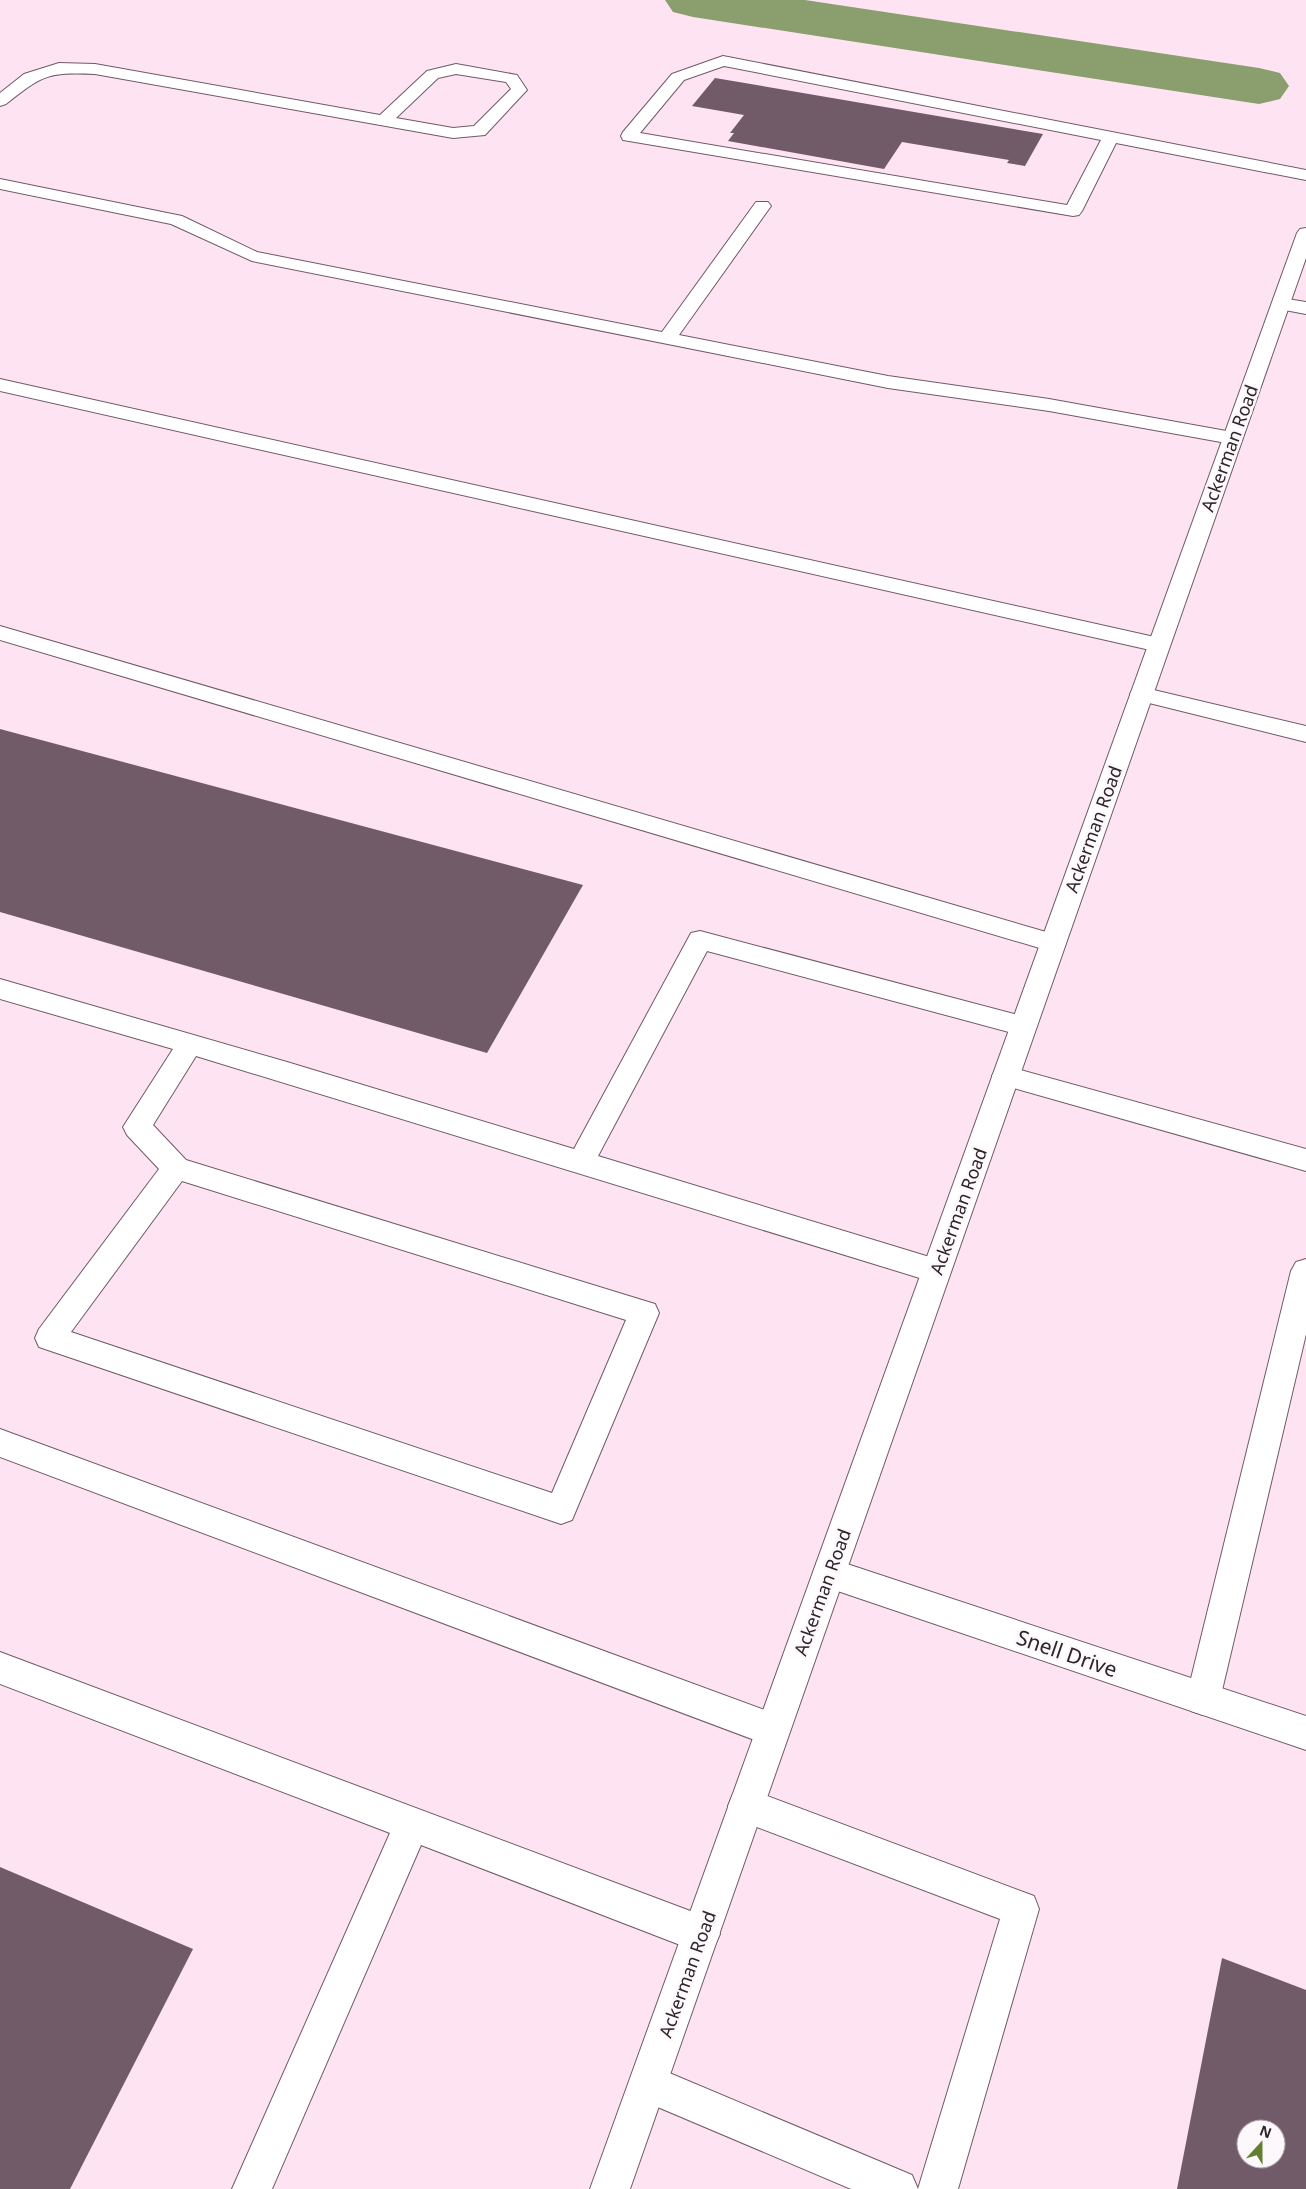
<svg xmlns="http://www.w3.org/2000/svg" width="1306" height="2189" viewBox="0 0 1306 2189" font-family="'Noto Sans',sans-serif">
<rect width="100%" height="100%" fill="#fee4f3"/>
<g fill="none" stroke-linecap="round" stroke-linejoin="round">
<path fill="#8b9e6d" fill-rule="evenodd" d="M665,0h140l454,68 21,5 9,13 -9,13 -21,5 -566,-87 -20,-5z"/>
</g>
<g fill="#715b68" fill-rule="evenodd">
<path d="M715,78l328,56 -18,32 -18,-3 2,-3 -107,-18 -18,27 -156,-28 6,-8h-4l14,-18 -52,-9z"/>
<path d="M0,729l583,156 -96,168 -487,-141z"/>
<path d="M0,1867l193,82 -123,240h-70z"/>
<path d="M1222,1958l84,32v199h-129zM1246,2129h30v30h-30z"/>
</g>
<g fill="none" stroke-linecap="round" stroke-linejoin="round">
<g stroke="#705a67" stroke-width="2">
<g id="service">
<path d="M723,56l583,114v10l-190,-37 -34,68 -3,4 -6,1 -450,-76 -2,-4 2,-4 49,-58zM724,66l377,74 -34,65 -427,-72 44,-53z"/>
<path d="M59,63l36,1 285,51 47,-44 29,-7 61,11 10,15 -42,45 -32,3 -358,-64c-48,-2 -52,1 -89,30l-6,2v-13l24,-19zM456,74l50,8 5,7 -37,37 -21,2 -57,-10 42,-40z"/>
<path d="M0,179l182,37 75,36 405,80 94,-130h12l3,4 -92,129 209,41 161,23 183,33 7,2 3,4 -3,4 -7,2 -183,-33 -161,-23 -636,-127 -81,-37 -171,-35z"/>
<path d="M1281,298l25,4v12l-32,-6 -2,-4 2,-4z"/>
<path d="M0,379l1159,259 8,2 3,5 -3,5 -8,2 -1159,-261z"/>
<path d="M0,626l1053,308 9,2 4,7 -4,7 -9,2 -1053,-312z"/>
<path d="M1141,687l165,39v16l-173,-43 -3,-5 3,-5z"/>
<path d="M700,931l333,88 4,7 -4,7 -9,3 -317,-85 -109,205 348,106 5,9 -5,9 -10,3 -740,-227 -43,69 33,35 469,144 4,9 -87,207 -11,4 -522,-177 -4,-9 4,-9 120,-160 -32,-34 -4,-8 50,-78 -173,-50v-20l287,83 287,87 117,-216zM182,1181l444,139 -74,173 -481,-161z"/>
<path d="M1006,1066l300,83v22l-310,-88 -4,-7 4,-7z"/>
<path d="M1306,1259v75l-86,365 -5,12 -12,4 -12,-4 -5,-12 105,-428 5,-9z"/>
<path d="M0,1429l773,284 12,5 5,12 -5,12 -12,5 -773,-290z"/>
<path d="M0,1652l701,263 13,6 6,13 -6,13 -13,6 -280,-108 -149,344h-40l158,-356 -390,-149z"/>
<path d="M746,1788l288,108 5,13 -81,280h-40l82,-270 -267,-101 -5,-12 5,-12z"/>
<path d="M648,2064l264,111 6,14h-67l-217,-92 -5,-14 5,-14z"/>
</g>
</g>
<g stroke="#705a67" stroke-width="2">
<path id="minor" d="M829,1558l477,158v34l-489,-166 -4,-11 4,-11z"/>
</g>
<g stroke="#705a67" stroke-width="2">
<path id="tertiary" d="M1306,228v30l-676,1931h-40l707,-1956 3,-4z"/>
</g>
<use href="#service" fill="#fff" fill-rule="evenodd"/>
<use href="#minor" fill="#fff" fill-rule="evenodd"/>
<use href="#tertiary" fill="#fff" fill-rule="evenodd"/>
</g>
<g text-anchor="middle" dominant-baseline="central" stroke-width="5" stroke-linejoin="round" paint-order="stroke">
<g font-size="18" fill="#2d242a" stroke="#fdf8fb">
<text transform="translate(1229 448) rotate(-70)">Ackerman Road</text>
<text transform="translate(1093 829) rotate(-70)">Ackerman Road</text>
<text transform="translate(958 1211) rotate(-70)">Ackerman Road</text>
<text transform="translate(822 1592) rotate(-70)">Ackerman Road</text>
<text transform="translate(687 1974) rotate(-70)">Ackerman Road</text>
</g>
<g font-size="21" fill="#2d242a" stroke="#fdf8fb">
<text transform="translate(1067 1653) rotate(19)">Snell Drive</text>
</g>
</g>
<g transform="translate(1261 2144) rotate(21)"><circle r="24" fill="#fdf8fb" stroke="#aaa3a7"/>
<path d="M0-4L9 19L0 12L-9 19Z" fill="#657f32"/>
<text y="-8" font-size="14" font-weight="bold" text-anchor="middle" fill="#2d242a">N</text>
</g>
</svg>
